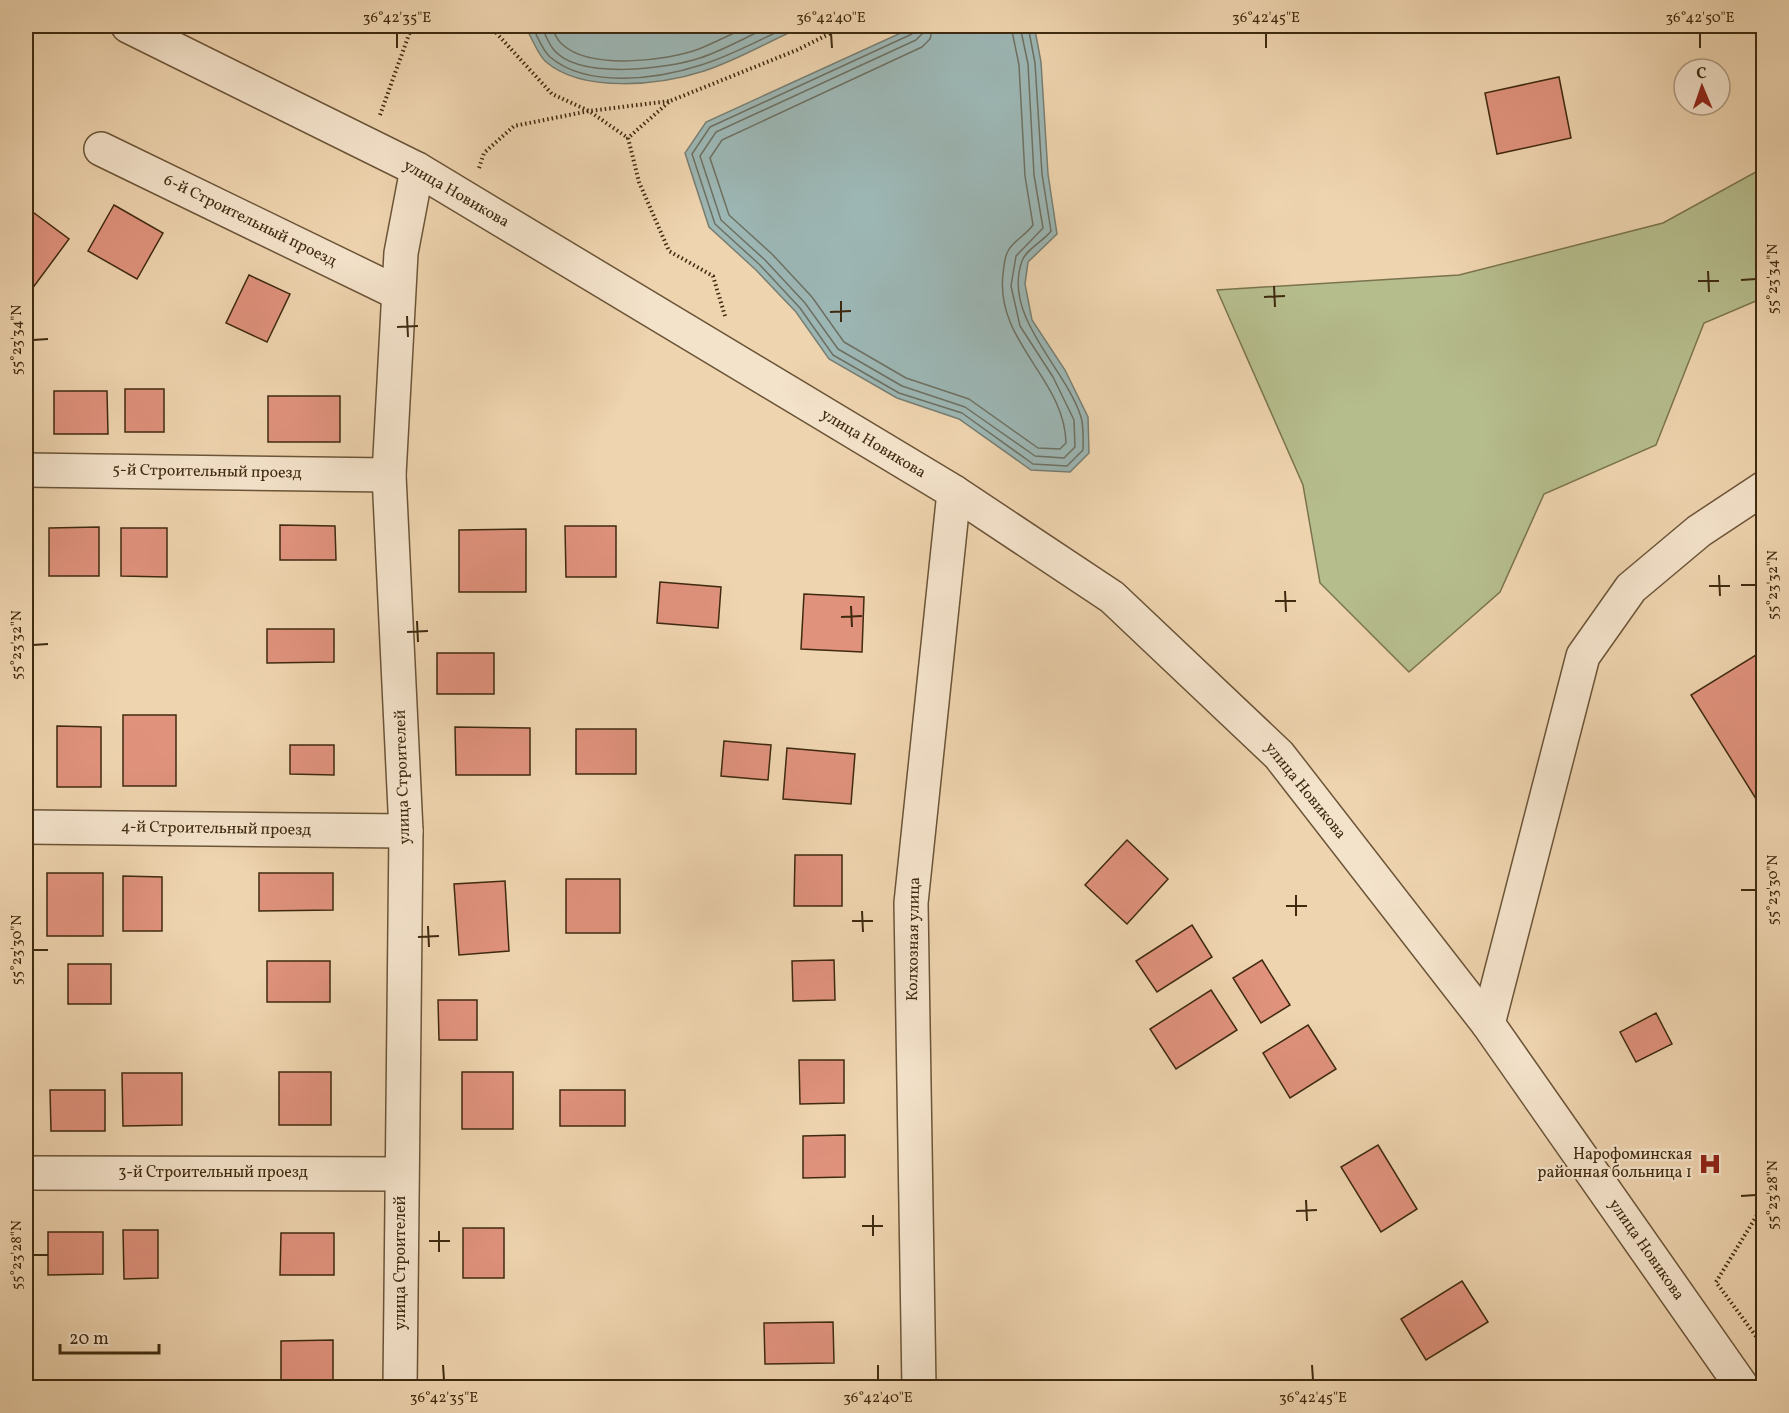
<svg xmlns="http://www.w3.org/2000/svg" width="1789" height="1413" viewBox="0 0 1789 1413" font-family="Vollkorn,serif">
<rect width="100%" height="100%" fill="#eed4af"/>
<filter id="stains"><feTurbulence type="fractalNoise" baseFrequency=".00333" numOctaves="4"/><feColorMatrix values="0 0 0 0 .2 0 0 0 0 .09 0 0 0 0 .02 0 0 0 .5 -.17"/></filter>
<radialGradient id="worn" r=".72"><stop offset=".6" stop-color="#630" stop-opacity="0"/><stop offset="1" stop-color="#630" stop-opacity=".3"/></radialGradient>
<path fill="#b6bd8d" stroke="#7a744e" stroke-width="1.5" d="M1763,168v130l-59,25 -48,122 -112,49 -44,98 -91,80 -89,-89 -17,-98 -86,-195 242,-15 204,-52z"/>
<g fill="#9cb6b4" stroke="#777e72" stroke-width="1.5">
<path d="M525,26h279c-33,14 -66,34 -100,45 -43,14 -122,23 -159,-10 -8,-8 -14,-25 -20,-35z"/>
<path d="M916,26h117l2,4 6,32 7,112 9,60 -29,28 -3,22 7,36 33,50 23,47 1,36 -19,19 -39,-2 -72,-51 -62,-21 -68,-39 -33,-47 -40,-42 -47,-43 -24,-74 21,-31z"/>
</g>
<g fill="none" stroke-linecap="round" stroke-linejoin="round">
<g stroke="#6e7062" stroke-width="1.5">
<path d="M532,26c5,9 10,24 18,31 38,32 108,22 151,8 30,-9 60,-26 89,-39"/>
<path d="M541,26c4,7 7,17 13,24 25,30 113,19 146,8 24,-8 48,-22 71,-32"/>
<path d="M551,26c3,6 6,15 12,19 28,25 103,16 136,4 17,-7 34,-16 51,-23"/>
<path d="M916,26l-4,8 -202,93 -18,27 23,70 45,41 40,43 33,47 66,38 63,20 71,51 34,2 16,-16c0,-10 1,-23 -2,-33 -15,-49 -79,-100 -59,-156 4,-12 22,-20 29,-30l-9,-57 -7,-111 -7,-37"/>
<path d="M924,26l-2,8 -6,6 -200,92 -16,24 21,64 44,40 40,43 33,46 64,37 63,21 70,49 29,2 11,-11 -1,-27 -21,-43 -33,-51 -9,-40 5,-30 27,-28 -9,-53 -6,-111 -8,-38"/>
<path d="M933,26l-3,13 -8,8 -200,93 -12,18 19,57 43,39 40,43 32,45 62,36 63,21 69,49 22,1 6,-6c-1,-64 -71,-101 -63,-169 1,-7 1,-16 5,-23 5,-10 18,-16 25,-26l-8,-49 -6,-111 -8,-39"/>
</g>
</g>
<g fill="#e0927d" stroke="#3f2a0f" stroke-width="1.5">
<path d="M1559,77l12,61 -74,16 -12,-61z"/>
<path d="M114,205l49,28 -26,46 -49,-28z"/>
<path d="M26,207l43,32 -43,58z"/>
<path d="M249,275l41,19 -23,48 -41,-19z"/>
<rect x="125" y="389" width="39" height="43"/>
<path d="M54,391h53l1,43h-54z"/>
<rect x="268" y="396" width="72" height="46"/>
<path d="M280,525l55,1 1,34h-56z"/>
<path d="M565,526h51v51h-50z"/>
<path d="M99,527v49h-50v-48z"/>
<path d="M121,528h46v49l-46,-1z"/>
<path d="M526,529v63h-67v-62z"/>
<path d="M660,582l61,5 -3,41 -61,-5z"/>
<path d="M804,594l60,3 -2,55 -61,-3z"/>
<path d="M267,629h67v33l-67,1z"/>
<path d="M1764,650v149l-6,3 -67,-107z"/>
<rect x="437" y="653" width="57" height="41"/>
<rect x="123" y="715" width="53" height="71"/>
<path d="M57,726l44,1v60h-44z"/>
<path d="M455,727l75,1v47h-74z"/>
<rect x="576" y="729" width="60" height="45"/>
<path d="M724,741l47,4 -3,35 -47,-4z"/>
<path d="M290,745h44v30l-44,-1z"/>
<path d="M787,748l68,6 -4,50 -68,-5z"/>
<path d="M1127,840l41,39 -41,45 -42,-39z"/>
<path d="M795,855h47v51h-48z"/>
<rect x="47" y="873" width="56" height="63"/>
<path d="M259,873h74v37l-74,1z"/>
<path d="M123,876l39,1v54h-39z"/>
<rect x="566" y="879" width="54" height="54"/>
<path d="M505,881l4,70 -50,4 -5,-71z"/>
<path d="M1192,925l20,32 -55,35 -21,-31z"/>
<path d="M834,960l1,40 -42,1 -1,-40z"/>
<path d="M1262,960l28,45 -29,18 -28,-45z"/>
<rect x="267" y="961" width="63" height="41"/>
<rect x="68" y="964" width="43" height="40"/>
<path d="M1211,990l26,40 -61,39 -26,-40z"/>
<path d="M438,1000h39v40h-38z"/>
<path d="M1656,1013l16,31 -36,18 -16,-30z"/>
<path d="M1308,1025l28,44 -46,29 -27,-45z"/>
<path d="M799,1060h45v43l-44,1z"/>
<rect x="279" y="1072" width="52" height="53"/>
<rect x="462" y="1072" width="51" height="57"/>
<path d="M122,1073h60v52l-59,1z"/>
<path d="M50,1090h55v41h-54z"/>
<rect x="560" y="1090" width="65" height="36"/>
<path d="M845,1135v42l-42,1v-42z"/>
<path d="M1378,1145l39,64 -36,23 -40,-65z"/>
<rect x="463" y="1228" width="41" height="50"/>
<path d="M123,1230h35v48l-34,1z"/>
<path d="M48,1232h55v42l-55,1z"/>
<path d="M281,1233h53v42h-54z"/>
<path d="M1462,1281l26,41 -62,38 -25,-41z"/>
<path d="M833,1322l1,41 -69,1 -1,-41z"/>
<path d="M333,1340v48h-52v-47z"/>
</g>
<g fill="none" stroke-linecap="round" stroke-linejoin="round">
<g stroke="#6b5437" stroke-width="36">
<g id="minor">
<path d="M128,26l289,143 537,323 158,105 167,158 209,269"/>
<path d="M101,149l297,144"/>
<path d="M26,470l363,5"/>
<path d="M26,827l380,4"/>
<path d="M26,1173l375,1"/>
<path d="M400,1388l6,-557 -17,-356 12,-222 16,-84"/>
<path d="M919,1388l-8,-485 43,-411"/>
<path d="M1743,1388l-255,-364 95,-368 48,-68 68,-57 65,-43"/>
</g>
</g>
<g stroke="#3f2a0f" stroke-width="4" stroke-dasharray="1.5 3" stroke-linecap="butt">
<path d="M490,26l62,68 37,17 39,27"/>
<path d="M380,115l32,-89"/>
<path d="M479,168l5,-15 30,-27 75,-15 81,-10"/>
<path d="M725,316l-12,-40 -44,-25 -30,-69 -11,-44 42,-37 127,-51 48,-24"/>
<path d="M1764,1204l-48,78 48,65"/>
</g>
<use href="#minor" stroke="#f4e3cb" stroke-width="33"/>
</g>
<path fill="none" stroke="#3f2a0f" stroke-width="2" d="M397,33v15M831,33l1,15M1266,33v15M1700,33v15M1708,271l1,21M1741,280l15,-1M1698,281h21M1274,286l1,21M1264,297l21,-1M841,301v21M830,312l21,-1M407,316l1,21M397,327l21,-1M33,340l15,-1M1719,575l1,21M1741,585h15M1709,586h21M1285,591l1,21M1275,601h21M851,606l1,21M841,617l21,-1M417,621l1,21M407,632l21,-1M33,645l15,-1M1741,890h15M1296,895v21M1286,906h21M862,911l1,21M852,921h21M428,926l1,21M418,937l21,-1M33,950h15M1741,1196l15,-1M1306,1200l1,21M1296,1211l21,-1M873,1215v21M862,1226h21M439,1231v21M429,1241h21M33,1255h15M443,1365l1,15M878,1365v15M1312,1365l1,15"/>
<defs>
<g id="hospital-bare" transform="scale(1.8)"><path d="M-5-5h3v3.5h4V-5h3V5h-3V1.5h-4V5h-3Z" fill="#8f2418" stroke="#f4e3cb" stroke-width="2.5" paint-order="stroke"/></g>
</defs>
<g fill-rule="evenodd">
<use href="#hospital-bare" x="1710" y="1164"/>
</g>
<g text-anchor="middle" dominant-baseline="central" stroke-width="4.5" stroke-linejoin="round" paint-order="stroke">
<g font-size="16" fill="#3f2a0f" stroke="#f4e3cb">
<text transform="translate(456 194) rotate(30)">улица Новикова</text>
<text transform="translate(250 221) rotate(26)">6-й Строительный проезд</text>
<text transform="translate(873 444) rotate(31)">улица Новикова</text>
<text transform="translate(207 472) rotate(1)">5-й Строительный проезд</text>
<text transform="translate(403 777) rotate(-92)">улица Строителей</text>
<text transform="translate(1305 791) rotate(51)">улица Новикова</text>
<text transform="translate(216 829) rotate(1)">4-й Строительный проезд</text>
<text transform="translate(914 939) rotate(-89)">Колхозная улица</text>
<text x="213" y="1173">3-й Строительный проезд</text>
<text transform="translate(1646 1250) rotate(55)">улица Новикова</text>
<text transform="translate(401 1263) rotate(-90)">улица Строителей</text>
</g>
<g font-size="16" fill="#3f2a0f" stroke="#f4e3cb" text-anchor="end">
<text x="1692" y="1155">Нарофоминская<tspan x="1692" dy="18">районная больница 1</tspan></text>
</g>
</g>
<rect width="1789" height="1413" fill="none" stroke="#eed4af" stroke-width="66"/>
<g transform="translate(1702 87) rotate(358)"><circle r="28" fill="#f4e3cb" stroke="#ac9980" stroke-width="1.5"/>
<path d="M0-4.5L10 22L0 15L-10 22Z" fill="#8f2418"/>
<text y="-9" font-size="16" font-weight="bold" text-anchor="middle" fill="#3f2a0f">С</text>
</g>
<path d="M60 1344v9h99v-9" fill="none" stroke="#3f2a0f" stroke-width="3"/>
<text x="69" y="1344" font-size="18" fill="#3f2a0f" stroke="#f4e3cb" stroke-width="4.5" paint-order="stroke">20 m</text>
<rect x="33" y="33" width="1723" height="1347" fill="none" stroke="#3f2a0f" stroke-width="2"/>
<g font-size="15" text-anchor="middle" fill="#3f2a0f">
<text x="397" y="22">36°42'35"E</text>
<text x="831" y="22">36°42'40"E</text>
<text x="1266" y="22">36°42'45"E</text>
<text x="1700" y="22">36°42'50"E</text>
<text transform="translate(1772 279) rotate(-90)" y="5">55°23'34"N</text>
<text transform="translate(16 340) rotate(-90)" y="5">55°23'34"N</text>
<text transform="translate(1772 585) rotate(-90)" y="5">55°23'32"N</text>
<text transform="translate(16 645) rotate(-90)" y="5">55°23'32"N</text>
<text transform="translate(1772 890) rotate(-90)" y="5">55°23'30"N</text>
<text transform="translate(16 950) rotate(-90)" y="5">55°23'30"N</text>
<text transform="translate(1772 1195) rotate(-90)" y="5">55°23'28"N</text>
<text transform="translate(16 1255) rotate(-90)" y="5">55°23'28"N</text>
<text x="444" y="1402">36°42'35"E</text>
<text x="878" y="1402">36°42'40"E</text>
<text x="1313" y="1402">36°42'45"E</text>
</g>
<rect width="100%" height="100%" filter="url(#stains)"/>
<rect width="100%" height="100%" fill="url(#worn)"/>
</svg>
